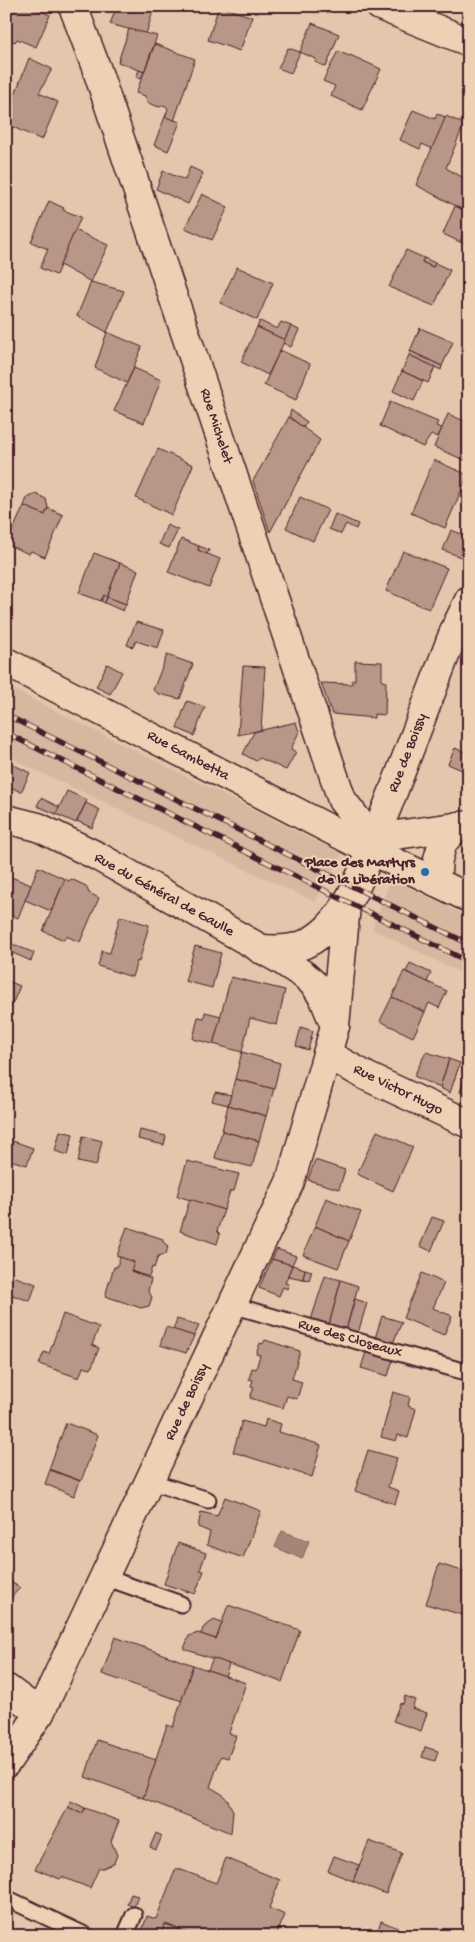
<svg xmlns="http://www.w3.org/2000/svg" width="475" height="1942" viewBox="0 0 475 1942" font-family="'Gochi Hand',sans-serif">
<rect width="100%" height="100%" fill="#e3c6ac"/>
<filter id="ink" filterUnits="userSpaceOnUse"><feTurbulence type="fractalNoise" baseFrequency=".02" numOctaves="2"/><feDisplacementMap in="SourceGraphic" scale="10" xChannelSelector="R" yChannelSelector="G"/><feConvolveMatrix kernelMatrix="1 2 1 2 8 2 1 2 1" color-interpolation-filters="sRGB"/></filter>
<g filter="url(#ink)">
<g fill="#d6b8a1">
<path d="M6,686l336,168 -27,48 -309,-146z"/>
<path d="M391,879l78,38v60l-97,-48z"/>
</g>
<path fill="#a68478" stroke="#815c59" d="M282,1531l27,10 -7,18 -27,-12z"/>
<g fill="#b89788" stroke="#4a1f2b">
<path d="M15,6h14l21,9 -14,32 -19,-8 -2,3 -9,-4v-12z"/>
<path d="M117,6h32l5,2 -8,26 -36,-10z"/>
<path d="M219,6l33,11 -12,34 -32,-11z"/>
<path d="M312,23l27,11 -13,33 -11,-5 1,-3 -16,-7z"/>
<path d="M129,29l28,7 -13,36 -26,-10z"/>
<path d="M155,44l40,15 -21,62 -9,-4 3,-8 -3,-4 -6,2 -11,-4 -3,-7 -9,-3z"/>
<path d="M288,48l12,4 -9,21 -13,-5z"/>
<path d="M338,51l11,5 1,-1 31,14 -19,41 -31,-14 4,-10 -12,-5z"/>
<path d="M29,58l23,11 -13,24 19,9 -16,38 -36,-16v-6z"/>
<path d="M139,70l5,2 -3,7 -5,-2z"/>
<path d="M413,110l22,9 2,-5 9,3 -13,32 -11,-5 -2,5 -20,-9z"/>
<path d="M446,116l18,8 -18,44 23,13v32l-53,-28z"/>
<path d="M165,117l15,5 -12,29 -14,-6z"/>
<path d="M190,167l13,6 -15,31 -32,-15 7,-18 22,9z"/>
<path d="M202,194l26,13 -16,33 -27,-12z"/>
<path d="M49,201l15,7 -1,2 18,7 -25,58 -16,-7 8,-19 -17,-7z"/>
<path d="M455,206l14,7v7l-9,22 -17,-8z"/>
<path d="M468,223l1,1v22l-9,-4z"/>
<path d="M75,230l33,15 -17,37 -31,-17z"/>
<path d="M406,250l18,8 -2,4 11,5 2,-4 15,7 -16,36 -45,-19z"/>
<path d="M424,258l11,5 -2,4 -11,-5z"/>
<path d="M237,267l36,16 -16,37 -37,-17z"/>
<path d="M91,282l33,9 -17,41 -30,-16z"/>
<path d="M260,321l17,8 4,-7 10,4 -6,14 -28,-13z"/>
<path d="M291,326l8,4 -8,17 -8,-4z"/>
<path d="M257,327l28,13 -17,35 -27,-13z"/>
<path d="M420,328l33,14 -11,24 -32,-15z"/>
<path d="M107,332l35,15 -15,36 -32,-15z"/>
<path d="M280,350l30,14 -14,36 -32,-15z"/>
<path d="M410,351l32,15 -1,4 -32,-15z"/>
<path d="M409,355l26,12 -7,16 -26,-12z"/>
<path d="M134,368l27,12 -17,43 -30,-12z"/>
<path d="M402,371l21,10 -9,20 -21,-10z"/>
<path d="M390,402l48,20 -2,4 6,2 -4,9 -7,-2 -8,12 -43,-21z"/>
<path d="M291,410l16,12 -4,5 -14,-10z"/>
<path d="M448,414l21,9v39l-35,-15z"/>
<path d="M289,417l31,23 -50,92 -17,-51z"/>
<path d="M158,449l35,16 -21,50 -36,-17z"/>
<path d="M434,460l34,15 -23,53 -34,-15z"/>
<path d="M36,494l10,5 2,9 -3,7 -21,-9 3,-8z"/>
<path d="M300,497l28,13 -15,31 -27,-13z"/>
<path d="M24,506l21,9 3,-7 15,7 -18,42 -14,-6 -2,3 -23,-10z"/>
<path d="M335,514l23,10 -2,5 -10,-5 -5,10 -12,-5z"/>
<path d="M167,525l11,5 -9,18 -10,-4z"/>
<path d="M451,530l18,7 -1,23 -25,-10z"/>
<path d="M181,539l18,7 -1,4 22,9 -11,29 -41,-16z"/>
<path d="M199,546l10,4 -2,4 -9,-4z"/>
<path d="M403,551l44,17 -18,41 -43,-18z"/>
<path d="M94,553l26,10 -13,34 -3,-2 -3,6 -22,-8z"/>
<path d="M120,563l18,7 -12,34 -19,-7z"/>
<path d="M104,595l3,2 -2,6 -4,-2z"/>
<path d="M107,597l19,7 -3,7 -18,-8z"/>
<path d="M136,622l28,8 -6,18 -22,-7 -3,6 -6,-2z"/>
<path d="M167,655l26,9 -13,35 -21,-5 -6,-4z"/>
<path d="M355,661l27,1v19l4,1 -1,33 -11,-1v4l-42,-4 -11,-31 31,1v-4h3z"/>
<path d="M107,664l15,8 -12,22 -14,-7z"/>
<path d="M243,666l22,1 -4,63 -23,5z"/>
<path d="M187,701l18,6 -11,29 -17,-8z"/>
<path d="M296,722l3,10 -8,17 5,3 -10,18 -26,-12 -4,3 -13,-7 11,-22z"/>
<path d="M455,748l14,6v19l-21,-9z"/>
<path d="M6,761l24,12 -9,19 -15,-7z"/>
<path d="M67,791l20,9 -11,23 -20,-9z"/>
<path d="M41,798l18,9 -3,7 -19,-8z"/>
<path d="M86,803l14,7 -8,18 -15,-7z"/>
<path d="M38,867l27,12 -14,32 -26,-11z"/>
<path d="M6,875l25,10 -13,33 -12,-5z"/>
<path d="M65,879l4,2 2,-2 15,7 3,7 10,5 -19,44 -14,-6 -2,4 -21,-9z"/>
<path d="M120,916l29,9 -10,37 -2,-1 -5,16 -34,-11 4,-15 8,2z"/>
<path d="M8,942l26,11 -3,8 -25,-11z"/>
<path d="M195,946l26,7 -9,35 -27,-7z"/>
<path d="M410,963l21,10 -4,9 -21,-10z"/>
<path d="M404,971l43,20 -8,17 -10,-5 -4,9 -33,-15z"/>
<path d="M231,977l54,13 -8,35 -27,-7 -8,34 -29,-8z"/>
<path d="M6,980l14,6 -9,21 -5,-3z"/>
<path d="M392,997l33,15 -12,25 -33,-16z"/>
<path d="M205,1012l16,4 -8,28 -20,-5 5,-22 6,1z"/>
<path d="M301,1027l12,4 -5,19 -12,-4z"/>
<path d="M242,1052l38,11 -6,26 -39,-10z"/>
<path d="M426,1052l23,7 -9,29 -26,-12z"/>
<path d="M449,1059l11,4 -10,30 -10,-5z"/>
<path d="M235,1079l39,10 -8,27 -38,-11z"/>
<path d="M464,1079l5,1v16l-9,-4z"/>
<path d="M215,1092l16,3 -3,10 -16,-4z"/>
<path d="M228,1105l38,11 -7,25 -37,-10z"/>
<path d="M140,1130l26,6 -2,9 -26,-6z"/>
<path d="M60,1131l13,3 -5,21 -13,-4z"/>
<path d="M222,1131l37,10 -7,26 -37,-9z"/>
<path d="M377,1131l36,16 -20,44 -36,-17z"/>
<path d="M83,1136l19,5 -6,25 -18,-4z"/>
<path d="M13,1141l20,7 -6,17 -17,-5 -3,12 -1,-26 5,1z"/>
<path d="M315,1160l30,10 -6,19 -31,-9z"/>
<path d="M187,1161l52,13 -5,17h-4l-6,19 -47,-14z"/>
<path d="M326,1198l35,14 -12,29 -34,-15z"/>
<path d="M190,1199l34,11 -7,21 3,3 -3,10 -37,-13z"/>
<path d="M432,1217l12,4 -13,30 -11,-5z"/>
<path d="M315,1226l34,15 -11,27 -35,-13z"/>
<path d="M127,1227l36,12v3l5,4 -2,8 -8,2 -4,12 -2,-1 -3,10 -18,-6 3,-9 -17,-6z"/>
<path d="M277,1249l19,7 -4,9 -20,-6z"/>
<path d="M120,1257l14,5 -3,9 20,8 -3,12 4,6 -3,9 -8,2 -36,-12 9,-29h3z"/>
<path d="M272,1259l20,6 -7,18 4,1 -2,5 -4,-2 -4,9 -20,-8z"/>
<path d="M292,1265l13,4 -2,10 -15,-3z"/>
<path d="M305,1269l7,2 -3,9 -6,-1z"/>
<path d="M422,1273l22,10 -11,25 19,8 -8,19 -41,-17z"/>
<path d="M6,1274l30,10 -6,17 -24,-8z"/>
<path d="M325,1276l16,4 -12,45 -18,-5z"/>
<path d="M341,1280l17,6 -12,44 -17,-5z"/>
<path d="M355,1299l12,4 -9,30 -12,-3z"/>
<path d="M63,1314l36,13 -7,18 7,3 -8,21 -8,-2 -4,11 -40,-14 5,-12 5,2z"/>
<path d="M382,1316l20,6 -9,21 -18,-5z"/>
<path d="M177,1319l22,7 -5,10 -21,-6z"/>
<path d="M166,1327l28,9 -8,17 -26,-8z"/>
<path d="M265,1340l35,11 -8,28 10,3 -5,17 -10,-3 -4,12 -33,-10 4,-11 -3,-1 2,-6 -4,-1 3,-11 4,1 4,-14 -4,-1 4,-11 3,1z"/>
<path d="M366,1352l27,7 -5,17 -27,-8z"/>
<path d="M393,1392l17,5 -2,9 8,3 -8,29 -10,-3 -2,6 -15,-4z"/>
<path d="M266,1419l15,5 -2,8 42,13 -9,32 -79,-25 9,-31 22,6z"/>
<path d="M66,1423l32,12 -17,46 -32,-12z"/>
<path d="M368,1450l29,8 -9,29 11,4 -4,13 -40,-13z"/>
<path d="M50,1470l30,11 -6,15 -29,-12z"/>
<path d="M225,1497l36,14 -18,47 -36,-13 3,-13 -12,-5 3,-15 16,4z"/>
<path d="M178,1543l28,10 -6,17 4,1 -9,23 -31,-10z"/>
<path d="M439,1564l30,9v44l-43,-13z"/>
<path d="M6,1578l14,10 -14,15z"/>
<path d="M228,1605l72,25 -18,52 -98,-33 5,-13 9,-3 18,6z"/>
<path d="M214,1620l8,3 -6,16 -15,-5 2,-6z"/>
<path d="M115,1637l78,28 -11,36 -80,-27z"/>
<path d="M213,1658l16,6 -4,12 -17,-6z"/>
<path d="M193,1665l53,18 -17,50 7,3 -8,22 -7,-2 -11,31 12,7 6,7 5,10 -2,22 -88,-35 24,-73 6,2z"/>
<path d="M405,1696l10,4 -3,8 15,5 -6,18 -28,-10 7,-18 3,1z"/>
<path d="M97,1740l59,20 -13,38 -58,-21z"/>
<path d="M425,1747l13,4 -3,10 -13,-4z"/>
<path d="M71,1801l14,7 -3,6 -14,-7z"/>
<path d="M68,1807l14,7 3,-6 34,13 -8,20 6,14 -3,8 -11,5h-4l-9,20 -28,-11 -2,2 -25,-10z"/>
<path d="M468,1808h1v21l-6,-2z"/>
<path d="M156,1833l6,3 -6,14 -6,-3z"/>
<path d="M369,1841l33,12 -16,41 -33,-13z"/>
<path d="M334,1856l25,9 -6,16 -25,-10z"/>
<path d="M226,1858l54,22 -11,28 16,7 -9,21h-86l1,-2 -26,-10 -5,12h-16l-1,-8 4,-12 9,3 20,-51 40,15z"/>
<path d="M131,1894l7,2 -4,11 -7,-3z"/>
<path d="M381,1921l36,15h-41z"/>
<path d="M165,1924l14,5 -3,7h-16z"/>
</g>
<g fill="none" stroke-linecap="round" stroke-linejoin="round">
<g stroke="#4a1f2b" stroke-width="19">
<g id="lane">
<path d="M232,1305l237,68"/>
<path d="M149,1481l59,19"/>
<path d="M104,1577l77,27"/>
<path d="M6,1898l81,38"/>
<path d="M125,1936l9,-21"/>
</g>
</g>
<g stroke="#4a1f2b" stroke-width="31">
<g id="street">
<path d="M73,6l24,64 245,730 20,26 14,9"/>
<path d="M380,6l89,36"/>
<path d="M6,662l364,188 99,48"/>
<path d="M376,835h20l73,-10"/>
<path d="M436,882l2,-23 5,-17 15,-16"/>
<path d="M260,949c30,2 46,0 69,-22 26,-27 38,-68 51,-102 26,-65 50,-130 75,-196l14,-29"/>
<path d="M335,1026l11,-121"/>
<path d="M6,1688l34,25"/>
<path d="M6,1763l34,-50 250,-531 37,-128"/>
</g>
</g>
<g stroke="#4a1f2b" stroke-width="31">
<path id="secondary" d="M6,819l32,8 59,29 184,104 23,15 11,10 9,14 11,27 -8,28 41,23 101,47"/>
</g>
<use href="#lane" stroke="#edd1b4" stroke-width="15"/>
<use href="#street" stroke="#edd1b4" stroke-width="28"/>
<use href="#secondary" stroke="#edd1b4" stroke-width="28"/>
<g stroke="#4a1f2b" stroke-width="5.5">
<g id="rail">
<path d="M6,715l463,229"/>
<path d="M6,733l463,229"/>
</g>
</g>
<use href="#rail" stroke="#edd1b4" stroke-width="4" stroke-dasharray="11" stroke-linecap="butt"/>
</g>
</g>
<circle fill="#1f6fb2" stroke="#edd1b4" stroke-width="2" cx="425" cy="872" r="5"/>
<g text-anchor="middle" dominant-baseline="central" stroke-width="4" stroke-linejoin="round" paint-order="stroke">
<g font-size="15" fill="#4a1f2b" stroke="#edd1b4">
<text transform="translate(216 426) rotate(72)">Rue Michelet</text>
<text transform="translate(408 753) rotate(-69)">Rue de Boissy</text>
<text transform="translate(188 756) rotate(28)">Rue Gambetta</text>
<text transform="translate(164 895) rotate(29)">Rue du Général de Gaulle</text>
<text transform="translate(398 1090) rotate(26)">Rue Victor Hugo</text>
<text transform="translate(350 1339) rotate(16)">Rue des Closeaux</text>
<text transform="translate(187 1402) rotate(-65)">Rue de Boissy</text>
</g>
<g font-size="15" font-weight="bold" fill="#4a1f2b" stroke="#edd1b4" text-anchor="end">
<text x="415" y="863">Place des Martyrs<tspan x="415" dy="17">de la Libération</tspan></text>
</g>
</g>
<rect width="475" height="1942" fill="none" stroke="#edd1b4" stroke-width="25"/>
<rect x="12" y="12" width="450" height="1917" fill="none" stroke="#4a1f2b" stroke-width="2" filter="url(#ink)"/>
</svg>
